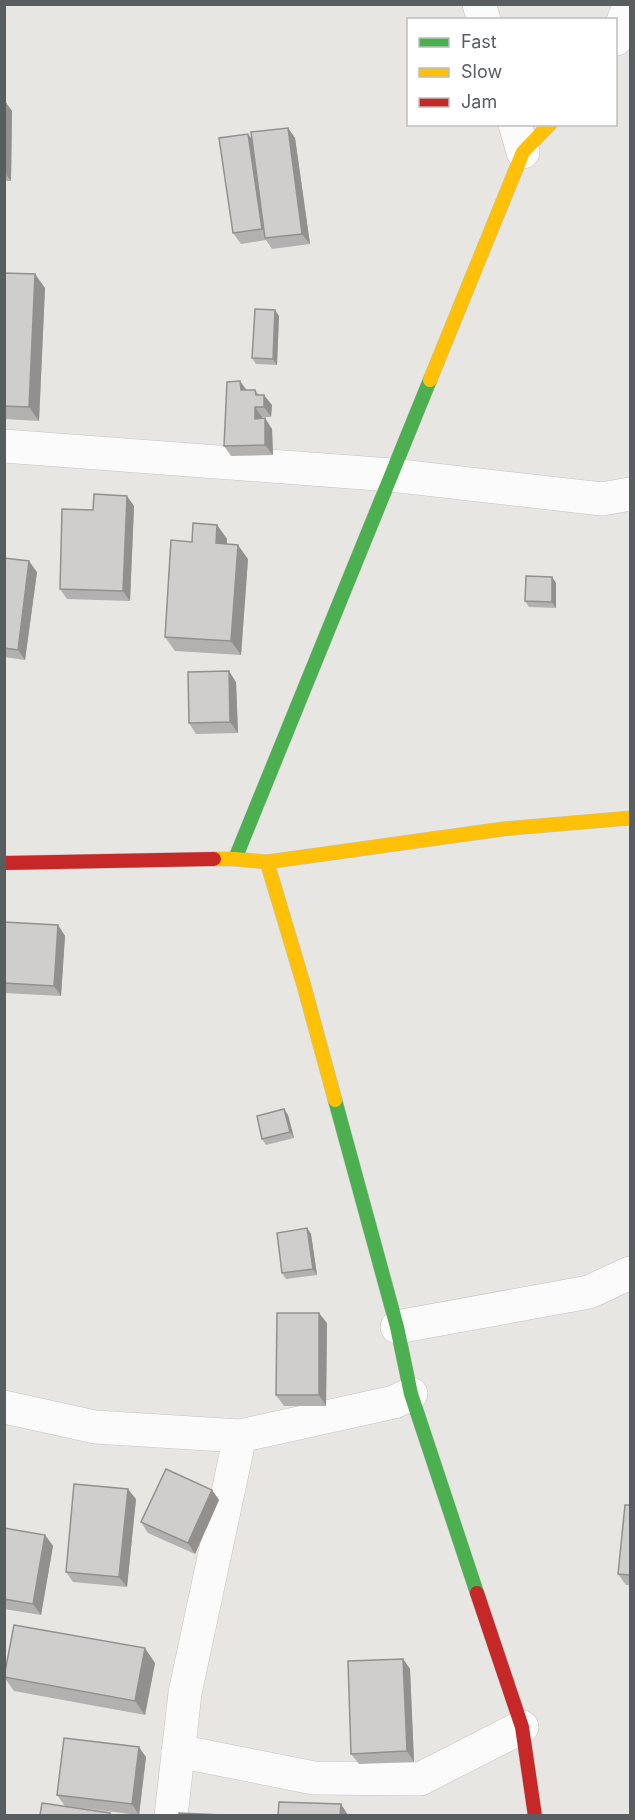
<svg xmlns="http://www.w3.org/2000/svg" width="635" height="1820" viewBox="0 0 635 1820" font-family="Inter,sans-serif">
<rect width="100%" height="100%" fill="#e8e6e2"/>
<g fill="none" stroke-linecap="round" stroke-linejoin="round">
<g stroke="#c3c3c2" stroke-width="34">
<g id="street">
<path d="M479,4l5,16"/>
<path d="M616,39l14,-35"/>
<path d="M515,124l8,28"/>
<path d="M4,446l387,29 211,24 28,-5"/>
<path d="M397,1327l192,-35 41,-19"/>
<path d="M4,1407l91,20 145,9 154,-34 17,-8"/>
<path d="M178,1751l136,27 106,1 102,-52"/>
<path d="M171,1816l14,-123 55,-257"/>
</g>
</g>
<g stroke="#c4c5c4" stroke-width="15">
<g id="fast">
<path d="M235,859l195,-479"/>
<path d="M335,1100l62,227 14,67 66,199"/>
</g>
</g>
<g stroke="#c4c5c4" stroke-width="15">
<g id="slow">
<path d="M430,380l93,-228 27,-28"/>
<path d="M214,859h21l32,3 236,-33 127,-11"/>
<path d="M267,862l37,124 31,114"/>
</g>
</g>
<g stroke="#c4c5c4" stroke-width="15">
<g id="jam">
<path d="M4,863l210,-4"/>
<path d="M477,1593l45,134 13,89"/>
</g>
</g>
<use href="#street" stroke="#fcfbfb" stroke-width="33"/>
<use href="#fast" stroke="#4caf50" stroke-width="14"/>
<use href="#slow" stroke="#ffc107" stroke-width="14"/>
<use href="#jam" stroke="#c62828" stroke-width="14"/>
</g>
<g fill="#b3b1af">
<path d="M4,100l8,11 -1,70h-7z"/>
<path d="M288,128l7,10 15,106 -38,5 -6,-9 -25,4 -8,-11 19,-94z"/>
<path d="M4,273l41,15 -6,133 -35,-2z"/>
<path d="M279,316l-2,49 -21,-1 -4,-6z"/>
<path d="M247,390h8l4,5 13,10 -1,12h-9v1l10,11 1,26 -42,1 -7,-10z"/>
<path d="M134,506l-4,95 -63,-2 -7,-10 33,-79z"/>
<path d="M217,525l10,14v5l21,15 -7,96 -66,-4 -10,-14 27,-95z"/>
<path d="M4,558l33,14 -12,88 -21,-3z"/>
<path d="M552,577l4,6v25l-27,-1 -4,-6z"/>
<path d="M236,682l2,51 -42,1 -7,-11z"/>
<path d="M4,922l54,3 7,11 -4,60 -57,-3z"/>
<path d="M284,1109l4,6 6,23 -28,7 -4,-6z"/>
<path d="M307,1228l4,6 6,41 -31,4 -4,-6z"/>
<path d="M327,1323l-1,83h-42l-8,-11z"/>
<path d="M212,1490l7,10 -24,54 -47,-21 -7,-11z"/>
<path d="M136,1499l-9,88 -54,-5 -7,-10z"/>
<path d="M630,1505v80h-4l-8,-11z"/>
<path d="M4,1528l41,7 8,11 -12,69 -37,-6z"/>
<path d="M403,1659l7,10 4,93 -55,2 -8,-10z"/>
<path d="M155,1663l-10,52 -131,-24 -10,-14z"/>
<path d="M146,1757l-7,58 -74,-9 -8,-11z"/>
</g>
<g fill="#92908f">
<path d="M4,100l8,11 -1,70 -7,-9z"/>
<path d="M288,128l7,10 15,106 -8,-10z"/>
<path d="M248,134l8,11 13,93 -7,-9z"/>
<path d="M35,274l10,14 -6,133 -10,-14z"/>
<path d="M275,310l4,6 -2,49 -4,-6z"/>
<path d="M240,381l8,11 -7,-2z"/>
<path d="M264,395l8,10 -1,12 -7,-10z"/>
<path d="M255,407l7,10v12l-7,-10z"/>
<path d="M265,418l7,11 1,26 -8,-10z"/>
<path d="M127,496l7,10 -4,95 -7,-10z"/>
<path d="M217,525l10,14 -1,18 -10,-14z"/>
<path d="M238,545l10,14 -7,96 -10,-14z"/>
<path d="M29,561l8,11 -12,88 -7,-10z"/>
<path d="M552,577l4,6v25l-4,-6z"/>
<path d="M229,671l7,11 2,51 -8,-11z"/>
<path d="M58,925l7,11 -4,60 -7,-10z"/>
<path d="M284,1109l4,6 6,23 -4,-6z"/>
<path d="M307,1228l4,6 6,41 -4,-6z"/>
<path d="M319,1313l8,10 -1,83 -7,-11z"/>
<path d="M128,1489l8,10 -9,88 -8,-10z"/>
<path d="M212,1490l7,10 -24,54 -7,-11z"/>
<path d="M45,1535l8,11 -12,69 -8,-11z"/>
<path d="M145,1648l10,15 -10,52 -10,-14z"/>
<path d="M403,1659l7,10 4,93 -7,-11z"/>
<path d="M139,1747l7,10 -7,58 -7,-11z"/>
<path d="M341,1804l7,11h-8z"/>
</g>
<g fill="#d0cecc" stroke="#92908f" stroke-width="1.5">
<path d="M288,128l14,106 -37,4 -14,-106z"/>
<path d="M248,134l14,95 -29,4 -14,-95z"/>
<path d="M4,273l31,1 -6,133 -25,-1z"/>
<path d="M255,309l20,1 -2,49 -21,-1z"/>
<path d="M240,381l1,9h14l1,5h8v12h-9v12l10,-1v27l-41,1 3,-64z"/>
<path d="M94,494l33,2 -4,95 -63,-2 2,-80 31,1z"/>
<path d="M193,523l24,2 -1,18 22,2 -7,96 -66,-4 6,-97 21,2z"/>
<path d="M4,558l25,3 -11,89 -14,-2z"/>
<path d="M526,576l26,1v25l-27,-1z"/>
<path d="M229,671l1,51 -41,1 -1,-51z"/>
<path d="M4,922l54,3 -4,61 -50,-3z"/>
<path d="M284,1109l6,23 -28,7 -5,-23z"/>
<path d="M307,1228l6,41 -31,4 -5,-40z"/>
<path d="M277,1313h42v82h-43z"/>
<path d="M166,1469l46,21 -24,53 -47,-21z"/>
<path d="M74,1484l54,5 -9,88 -53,-5z"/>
<path d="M625,1505h5v70l-12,-1z"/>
<path d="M4,1528l41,7 -12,69 -29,-5z"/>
<path d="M14,1625l131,23 -10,53 -131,-24z"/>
<path d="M403,1659l4,92 -56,3 -3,-93z"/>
<path d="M64,1738l75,9 -7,57 -75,-9z"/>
<path d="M279,1802l62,2 -1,11h-62z"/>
<path d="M42,1803l68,10v2h-70z"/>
<path d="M179,1813l44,2h-44z"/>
</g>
<rect width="635" height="1820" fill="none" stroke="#585d60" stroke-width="12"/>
<rect x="407" y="18" width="210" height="108" fill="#ffffff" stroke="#bcbebf" stroke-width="1.5"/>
<rect x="419" y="38" width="30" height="9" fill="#4caf50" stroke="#bcbebf" stroke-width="1.5"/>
<text x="461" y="48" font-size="18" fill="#585d60">Fast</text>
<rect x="419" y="68" width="30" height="9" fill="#ffc107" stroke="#bcbebf" stroke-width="1.5"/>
<text x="461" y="78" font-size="18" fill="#585d60">Slow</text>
<rect x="419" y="98" width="30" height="9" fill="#c62828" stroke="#bcbebf" stroke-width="1.5"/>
<text x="461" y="108" font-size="18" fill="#585d60">Jam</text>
</svg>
